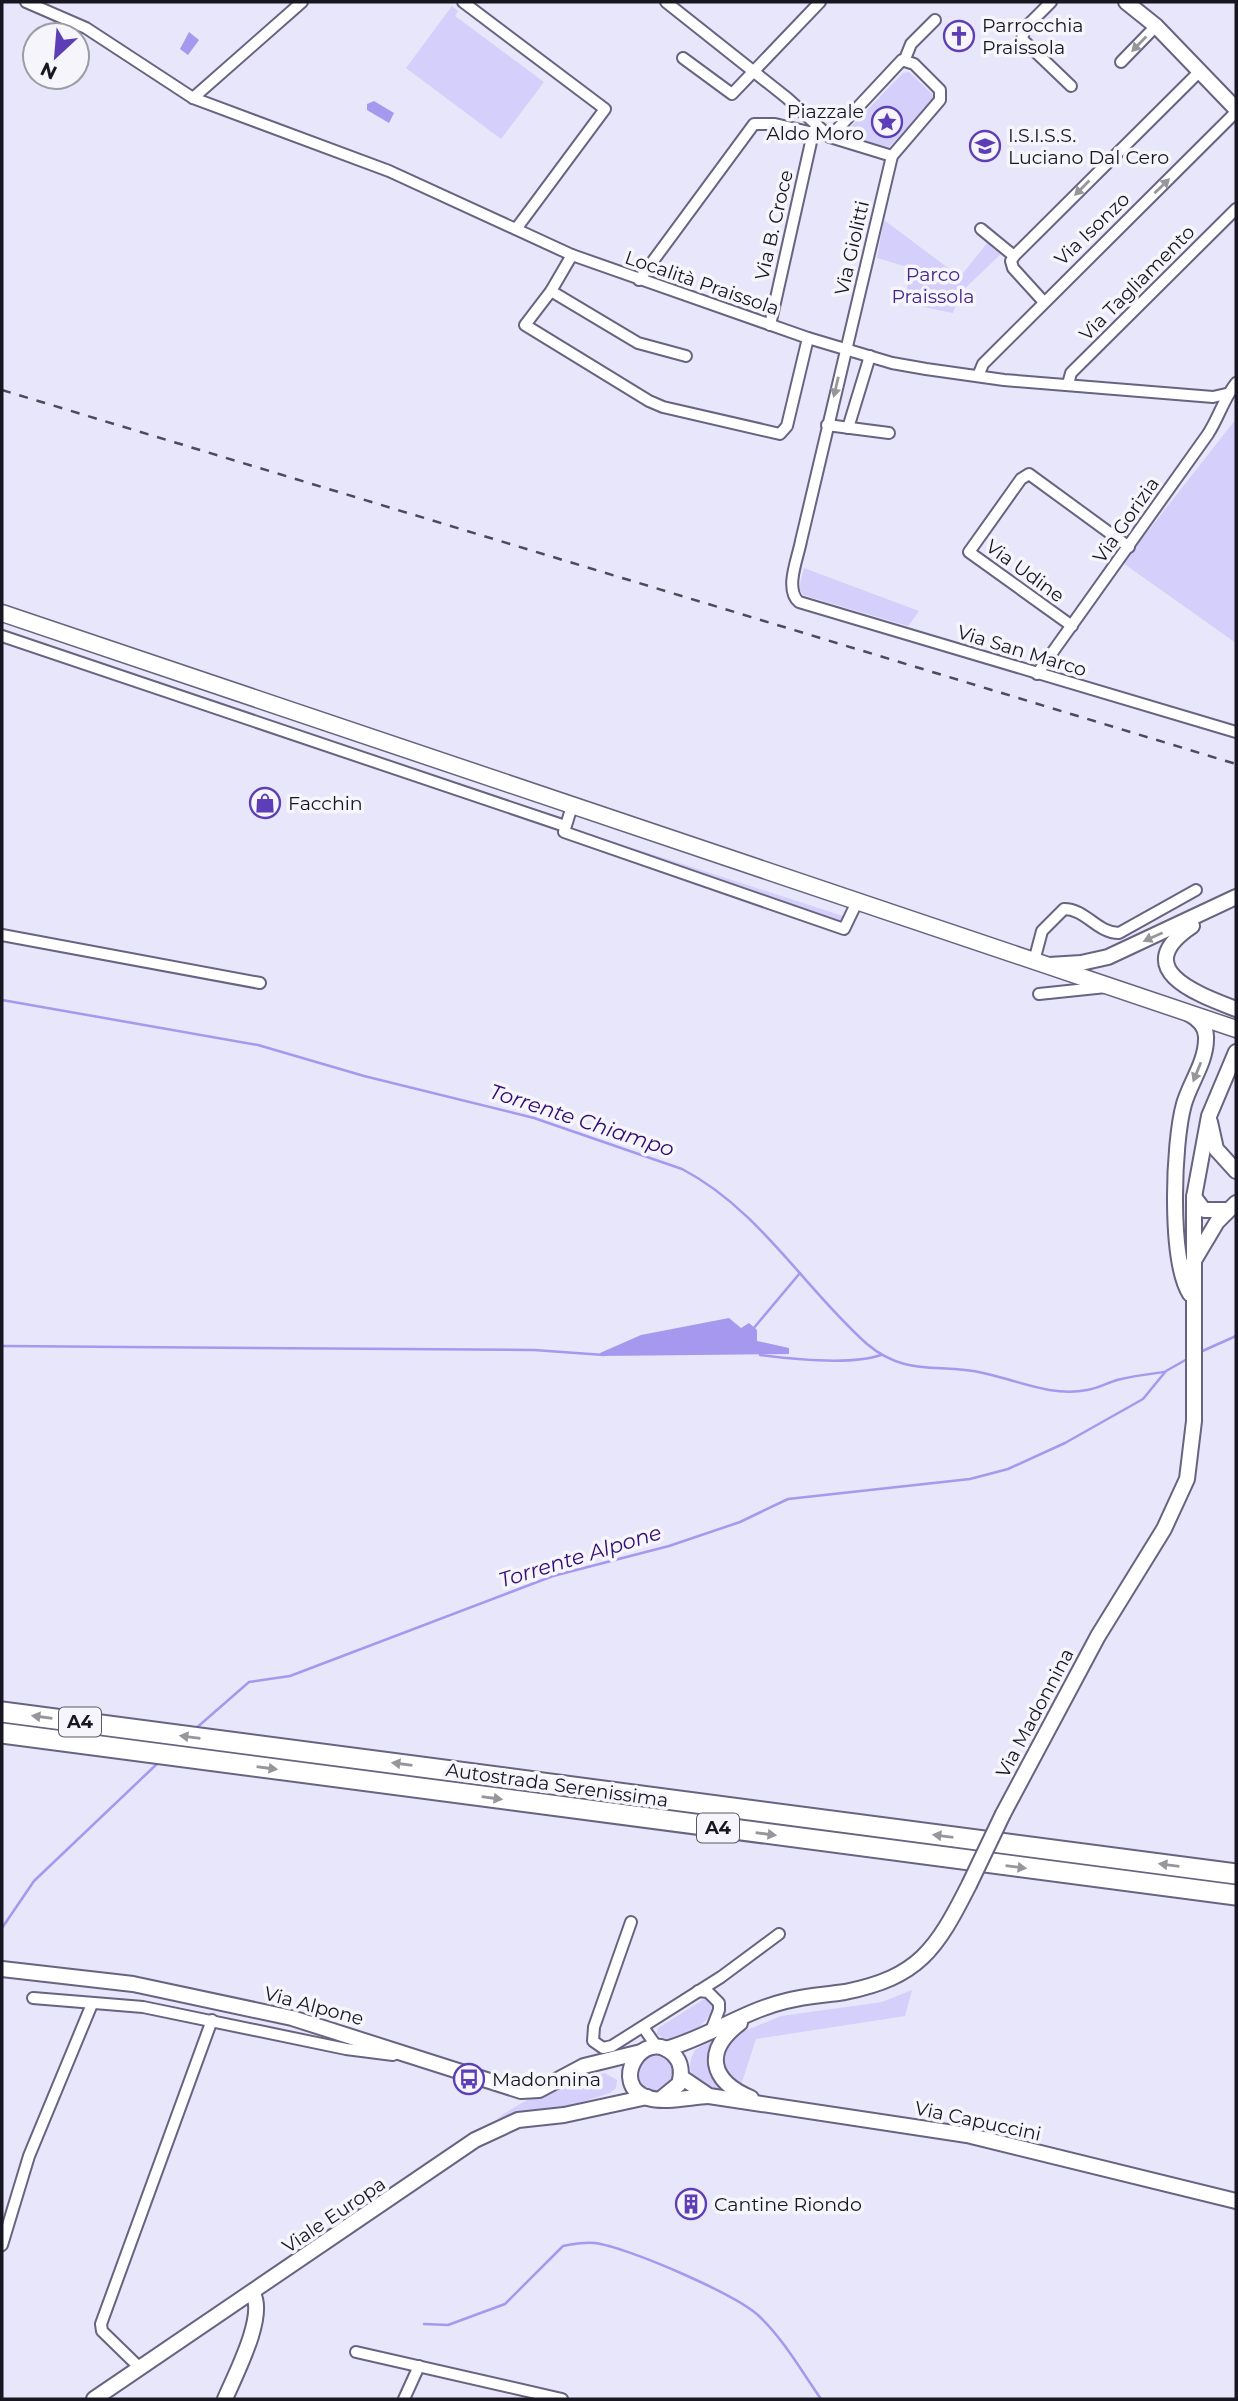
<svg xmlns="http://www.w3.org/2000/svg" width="1238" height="2401" viewBox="0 0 1238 2401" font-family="Montserrat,sans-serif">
<rect width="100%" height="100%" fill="#e7e6fa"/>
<g fill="#d4cffb">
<path d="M452,6l6,5 -3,5 89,66 -43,57 -95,-71z"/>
<path d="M909,72l25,24 -1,4 -44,47 -40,-10v-8l54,-56z"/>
<path d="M884,220l76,57 28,-35 14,11 -42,40 -7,20 -49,-10 7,-35 -34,-10z"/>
<path d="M1236,419v224l-113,-80z"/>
<path d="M804,568l115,43 -11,15 -105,-31 -4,-7z"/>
<path d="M565,826l284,92 -5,11 -280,-97z"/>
<path d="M912,1990l-7,26 -149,23 -17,52 -18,-23 1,-17 18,-18 41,-17 101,-14z"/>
<path d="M706,1998l8,5v5c-9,18 -38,43 -57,26l1,-6z"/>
<path d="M722,2034l-10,39 6,11 11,9c-23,-6 -50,-14 -34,-43z"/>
<circle cx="655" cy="2073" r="19"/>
<path d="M605,2073l12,7 -1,8 -6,5 -45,14 -68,12c32,-24 68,-36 108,-46z"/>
</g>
<g fill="#a598ee">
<path d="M189,32l10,8 -11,15 -8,-6z"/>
<path d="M374,101l20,12 -5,10 -22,-13v-6z"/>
<path d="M729,1318l12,10 8,-5 8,7v11l32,7v6l-188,2 -1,-3 41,-18z"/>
</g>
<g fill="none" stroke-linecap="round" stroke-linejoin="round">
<g stroke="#a598ee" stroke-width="2.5">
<path d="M2,1000l256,45 106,31 170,42 148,51c77,40 122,119 185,175 39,33 72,19 116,29 34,7 68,24 104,17 10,-1 20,-7 30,-10 16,-4 32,-6 47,-8"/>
<path d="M753,1329l47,-56"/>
<path d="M2,1346l532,4 70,5"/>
<path d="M1198,1353l38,-17"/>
<path d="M760,1355c31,4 92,10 121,0"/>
<path d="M194,1730l55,-48 41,-6 263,-100 116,-30 71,-24 48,-23 182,-20 38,-10 57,-26 78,-44 23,-28 23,-13"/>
<path d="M2,1928l32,-47 126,-120"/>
<path d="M424,2324l24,1 57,-21 58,-58c10,-2 21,-4 32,-3 32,4 143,52 165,74 24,23 42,55 61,82"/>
</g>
<g stroke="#676380" stroke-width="14">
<g id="street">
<path d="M26,2l60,26 107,70 196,73 183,84 236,83 84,25 34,6 78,11 209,17 13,-3"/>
<path d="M463,2l142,107 -89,120"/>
<path d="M666,2l121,96 43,39 62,19"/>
<path d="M1051,2l-26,26 -3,11 49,47"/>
<path d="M683,58l49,36 88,-92"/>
<path d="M905,59l6,-15 24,-24"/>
<path d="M1121,62l35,-36"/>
<path d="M193,98l109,-96"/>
<path d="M830,137l72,-77 12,4 26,26v10l-48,56 -91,385c-3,17 -17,48 -2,61l437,130"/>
<path d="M981,229l33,27"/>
<path d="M572,255l-21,36 -26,34 124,76 14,6 117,27 7,-8 21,-88"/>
<path d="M639,280l115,-156h21l38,9 4,-8"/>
<path d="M551,291l87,52 48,13"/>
<path d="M1043,301l-30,-33 -2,-7 3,-5 186,-185"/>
<path d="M770,325l43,-192"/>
<path d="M978,376l5,-12 253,-252"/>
<path d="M1068,384l3,-11 165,-164"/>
<path d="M827,425l62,8"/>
<path d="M848,428l22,-72"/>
<path d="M1072,626l-103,-74 52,-73 8,-5 100,73"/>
<path d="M2,636l563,190"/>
<path d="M1037,674l171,-240c11,-17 16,-36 28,-51"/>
<path d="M572,806l-8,26 280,97 13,-27"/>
<path d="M2,935l258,48"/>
<path d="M1034,961l8,-30 22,-22c22,0 33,24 55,24l77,-43"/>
<path d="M1039,994l67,-7"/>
<path d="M631,1922l-37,105 -1,14 10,7 9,-2 109,-69 58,-43"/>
<path d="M698,1991l10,1 11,11v7l-9,23"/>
<path d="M33,1998l110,9 203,42 47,6"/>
<path d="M643,2027l14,20"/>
<path d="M2,2245l27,-89 63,-152"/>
<path d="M356,2352l206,47"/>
<path d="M140,2368l-38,-37 -1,-7 111,-304"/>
<path d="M404,2399l15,-33"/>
</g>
</g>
<g stroke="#676380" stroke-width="18">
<g id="secondary">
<path d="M1126,2l30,24 80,83"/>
<path d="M1192,926c-64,43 5,68 44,83"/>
<path d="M1049,965l32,-2 27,-6 128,-60"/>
<path d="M1189,1014c9,5 18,13 17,25 0,23 -16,44 -22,65 -11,39 -15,157 6,190"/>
<path d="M1210,1122l6,27 20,22"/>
<path d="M1194,1197l10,13h23"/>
<path d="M1192,1264l25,-42 19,-19"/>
<path d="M1003,1814l95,-178 66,-107 23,-50 7,-58v-224l15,-81 27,-64"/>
<path d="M2,1969l131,15 159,34 229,73 18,-1 45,-24 57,-14"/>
<path d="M740,2023c-37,28 -30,58 11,75"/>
<path d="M666,2049c42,-12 78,-38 120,-48 19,-5 39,-6 59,-9 74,-15 91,-42 124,-107"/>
<path d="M681,2077l28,19 258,39 269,66"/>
<path d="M662,2098l17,-14c3,-10 3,-22 -6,-30 -30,-28 -65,31 -25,44 17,5 42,-1 60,-2"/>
<path d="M94,2399l381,-259 43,-20 46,-5 83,-18"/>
<path d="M225,2399c10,-24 41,-82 28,-105"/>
</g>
</g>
<g stroke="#676380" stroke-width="19">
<path id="primary" d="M2,613l1234,416"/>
</g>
<g stroke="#676380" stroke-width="23">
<g id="highway">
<path d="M2,1712l1234,162"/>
<path d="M2,1733l1234,162"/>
</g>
</g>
<use href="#street" stroke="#fff" stroke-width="10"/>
<use href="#secondary" stroke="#fff" stroke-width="14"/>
<use href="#primary" stroke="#fff" stroke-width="16"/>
<use href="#highway" stroke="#fff" stroke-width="19"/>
<path stroke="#4c4b58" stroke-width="2.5" stroke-dasharray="9 9" stroke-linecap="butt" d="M2,390l1234,374"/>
<g stroke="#676380" stroke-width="18" stroke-linecap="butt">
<path id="secondary-bridge" d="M969,1885l34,-71"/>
</g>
<use href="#secondary-bridge" stroke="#fff" stroke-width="14"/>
</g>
<defs><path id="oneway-solid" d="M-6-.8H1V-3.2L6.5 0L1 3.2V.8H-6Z" transform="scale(1.75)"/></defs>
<g fill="#97969b">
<use href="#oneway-solid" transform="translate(1139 44) rotate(134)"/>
<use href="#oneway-solid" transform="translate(1162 186) rotate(-44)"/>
<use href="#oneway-solid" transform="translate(1082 188) rotate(135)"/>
<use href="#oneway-solid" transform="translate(836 387) rotate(103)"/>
<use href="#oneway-solid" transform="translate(1153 937) rotate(156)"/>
<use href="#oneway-solid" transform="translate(1197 1072) rotate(112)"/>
<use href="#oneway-solid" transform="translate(42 1717) rotate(-172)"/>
<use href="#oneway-solid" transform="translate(190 1737) rotate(-173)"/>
<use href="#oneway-solid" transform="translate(402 1764) rotate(-172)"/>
<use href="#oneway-solid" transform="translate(267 1768) rotate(8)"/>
<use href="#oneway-solid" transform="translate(492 1798) rotate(8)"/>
<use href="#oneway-solid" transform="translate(766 1834) rotate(8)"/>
<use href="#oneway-solid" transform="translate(943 1836) rotate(-173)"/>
<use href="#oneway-solid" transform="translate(1169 1865) rotate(-173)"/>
<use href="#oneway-solid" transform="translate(1016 1867) rotate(7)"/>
</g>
<defs>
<g id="church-ring" transform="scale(1.575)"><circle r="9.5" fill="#f5f5fb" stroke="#5e3eb6" stroke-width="1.5"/><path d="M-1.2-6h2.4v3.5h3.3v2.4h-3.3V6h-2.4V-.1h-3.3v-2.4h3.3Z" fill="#5e3eb6"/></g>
<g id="sight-ring" transform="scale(1.575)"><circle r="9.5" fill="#f5f5fb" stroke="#5e3eb6" stroke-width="1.5"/><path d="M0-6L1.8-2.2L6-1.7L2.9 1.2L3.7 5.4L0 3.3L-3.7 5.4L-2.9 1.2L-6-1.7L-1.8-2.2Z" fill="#5e3eb6"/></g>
<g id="school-ring" transform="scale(1.575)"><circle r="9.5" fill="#f5f5fb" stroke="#5e3eb6" stroke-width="1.5"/><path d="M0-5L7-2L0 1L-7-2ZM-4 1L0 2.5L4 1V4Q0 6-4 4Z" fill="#5e3eb6"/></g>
<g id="shop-ring" transform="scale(1.575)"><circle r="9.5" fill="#f5f5fb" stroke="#5e3eb6" stroke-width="1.5"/><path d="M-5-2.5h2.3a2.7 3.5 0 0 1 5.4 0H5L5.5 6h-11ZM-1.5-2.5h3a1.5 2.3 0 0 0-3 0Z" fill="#5e3eb6"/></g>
<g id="bus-ring" transform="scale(1.575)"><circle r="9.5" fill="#f5f5fb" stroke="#5e3eb6" stroke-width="1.5"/><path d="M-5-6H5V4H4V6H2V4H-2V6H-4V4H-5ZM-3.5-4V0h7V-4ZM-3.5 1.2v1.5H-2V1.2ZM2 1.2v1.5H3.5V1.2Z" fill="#5e3eb6"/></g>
<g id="building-ring" transform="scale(1.575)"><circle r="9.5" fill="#f5f5fb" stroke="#5e3eb6" stroke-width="1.5"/><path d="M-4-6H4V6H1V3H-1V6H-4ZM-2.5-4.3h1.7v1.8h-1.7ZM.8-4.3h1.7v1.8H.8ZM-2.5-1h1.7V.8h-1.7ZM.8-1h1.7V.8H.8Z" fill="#5e3eb6"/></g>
</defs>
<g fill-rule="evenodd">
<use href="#church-ring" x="959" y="36"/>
<use href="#sight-ring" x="887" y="122"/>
<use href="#school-ring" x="985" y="146"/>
<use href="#shop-ring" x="265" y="803"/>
<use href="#bus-ring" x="469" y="2079"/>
<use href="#building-ring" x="691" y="2204"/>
</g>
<g text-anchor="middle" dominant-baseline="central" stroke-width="7" stroke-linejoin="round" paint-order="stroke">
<g fill="#f5f5fb" stroke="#5a5962" stroke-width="2">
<rect x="59" y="1707.5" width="42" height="29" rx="5"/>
<rect x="697" y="1813.5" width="42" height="29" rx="5"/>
</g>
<g font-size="18" font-weight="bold" fill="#171621">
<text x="80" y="1722">A4</text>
<text x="718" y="1828">A4</text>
</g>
<g font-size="19" fill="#171621" stroke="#f5f5fb" text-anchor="start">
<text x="982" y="25">Parrocchia<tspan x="982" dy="22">Praissola</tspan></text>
<text x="864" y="111" text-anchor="end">Piazzale<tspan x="864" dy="22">Aldo Moro</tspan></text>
<text x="1008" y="135">I.S.I.S.S.<tspan x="1008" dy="22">Luciano Dal Cero</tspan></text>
<text x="288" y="803">Facchin</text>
<text x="492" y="2079">Madonnina</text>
<text x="714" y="2204">Cantine Riondo</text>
</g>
<g font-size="19" fill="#171621" stroke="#f5f5fb">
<text transform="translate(774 225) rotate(-77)">Via B. Croce</text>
<text transform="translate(1092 229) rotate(-44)">Via Isonzo</text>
<text transform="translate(852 248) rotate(-77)">Via Giolitti</text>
<text transform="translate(702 283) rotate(19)">Località Praissola</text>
<text transform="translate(1137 283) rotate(-45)">Via Tagliamento</text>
<text transform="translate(1126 520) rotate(-55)">Via Gorizia</text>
<text transform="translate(1025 571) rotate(36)">Via Udine</text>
<text transform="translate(1022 651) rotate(17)">Via San Marco</text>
<text transform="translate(1035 1713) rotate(-62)">Via Madonnina</text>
<text transform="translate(557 1785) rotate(8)">Autostrada Serenissima</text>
<text transform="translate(314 2006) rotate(15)">Via Alpone</text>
<text transform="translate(978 2121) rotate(12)">Via Capuccini</text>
<text transform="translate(334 2215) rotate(-34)">Viale Europa</text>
</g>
<g font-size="19" fill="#44278b" stroke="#f5f5fb">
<text x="933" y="274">Parco<tspan x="933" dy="22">Praissola</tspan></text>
</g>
<g font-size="21" font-style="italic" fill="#320c73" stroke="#f5f5fb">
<text transform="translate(582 1120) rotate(18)">Torrente Chiampo</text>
<text transform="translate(580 1556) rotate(-17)">Torrente Alpone</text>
</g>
</g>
<rect width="1238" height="2401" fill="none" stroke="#171621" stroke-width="7"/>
<g transform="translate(56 56) rotate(206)"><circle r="33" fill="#f5f5fb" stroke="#9c9ca4" stroke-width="2"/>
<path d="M0-5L12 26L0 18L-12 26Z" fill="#5e3eb6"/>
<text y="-10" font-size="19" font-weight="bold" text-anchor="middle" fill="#171621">N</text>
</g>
</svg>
